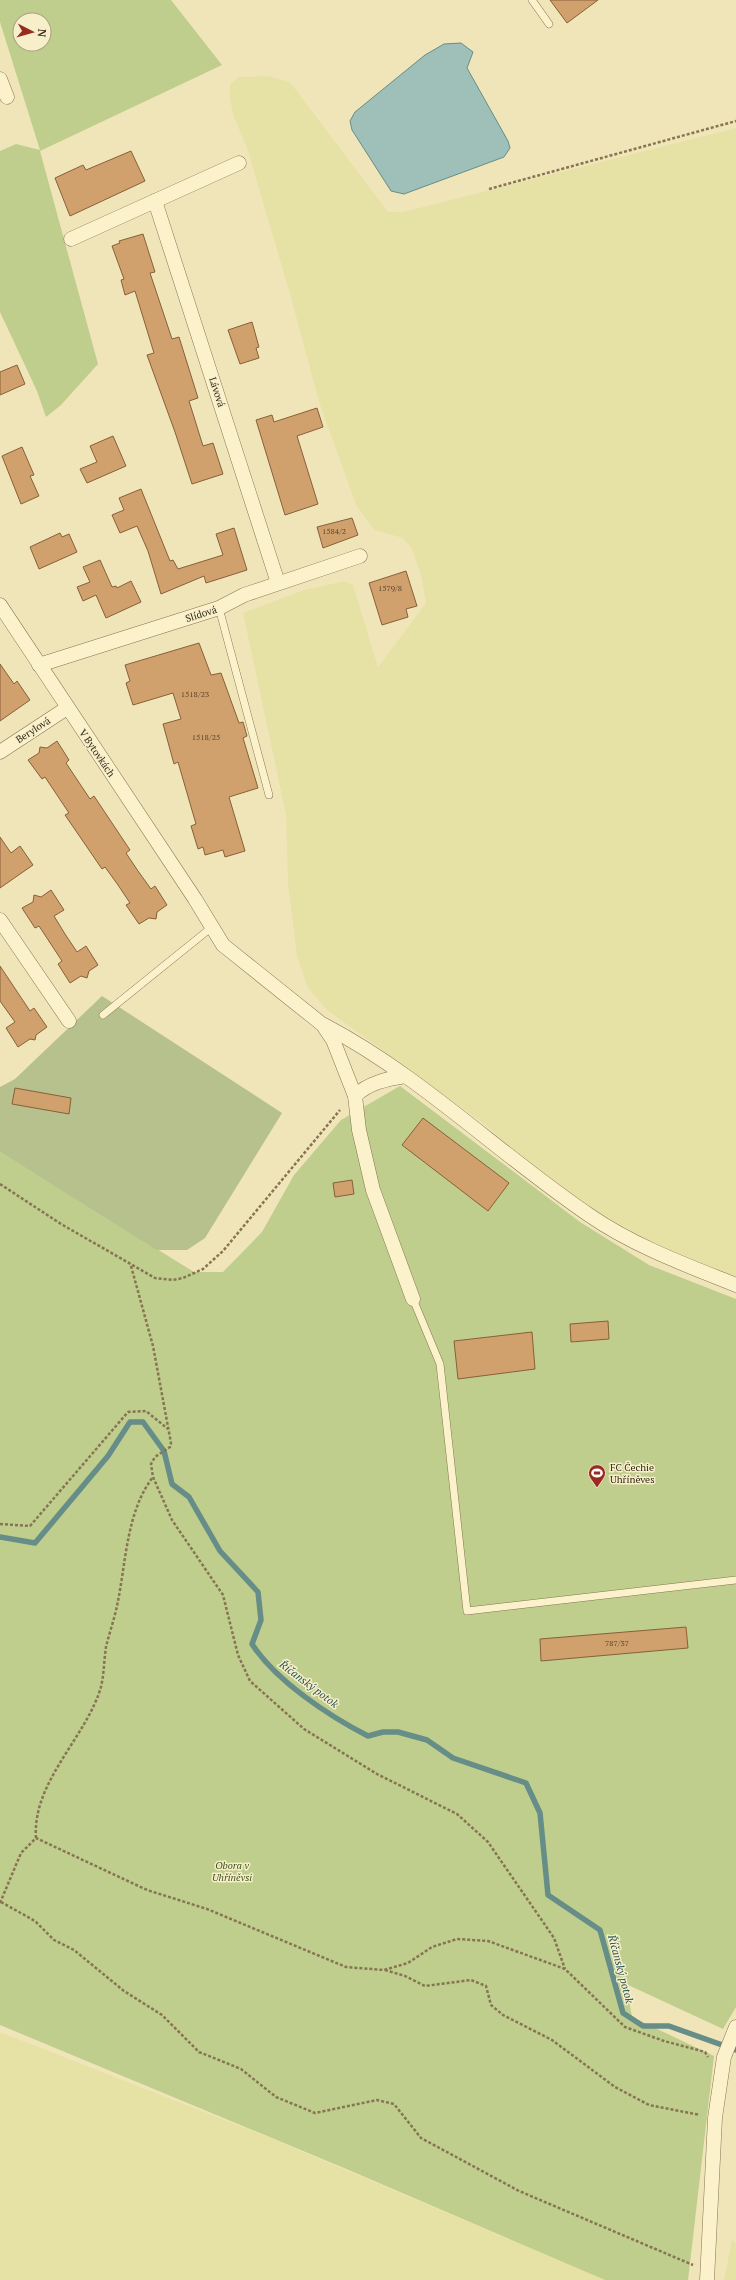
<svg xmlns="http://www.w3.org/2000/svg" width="736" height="2280" viewBox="0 0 736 2280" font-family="'PT Serif',serif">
<rect width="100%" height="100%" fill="#f0e5b9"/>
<g fill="#e6e2a6">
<path d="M268,76l22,6 98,130h15l333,-84v1150l-59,-22 -113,-62 -76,-67 -161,-117 -19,-22 -11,-32 -9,-72 -2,-69 -43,-202 61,-23 41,-9 8,4 25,82 48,-64 -5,-28 -9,-26 -9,-11 -29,-8 -18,-25 -37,-103 -29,-108 -43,-146 -13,-31 -4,-17v-16l9,-7z"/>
<path d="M0,2032l273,107 332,141h-605z"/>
<path d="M732,2240l4,4v36h-12z"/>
</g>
<g fill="#bfce8d" fill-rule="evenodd">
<path d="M0,0h171l51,65 -182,86 58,213 -37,41 -15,12 -9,-26 -37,-79v-161l16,-7 24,6 -40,-128zM20,20h24v24h-24z"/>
<path d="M400,1086l180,136 69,43 87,34v708l-13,22 -97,-45 6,33 82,39 -26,224h-83l-261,-112 -344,-143v-873l194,120h29l39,-40 32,-57 47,-55z"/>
</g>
<path fill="#b6c18e" d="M102,996l180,117 -77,125 -18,12h-30l-157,-98v-65l15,-8z"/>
<path fill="#9ec0b9" stroke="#668d87" d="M461,43l12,9 -6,16 41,73 2,7 -6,9 -100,37 -13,-3 -39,-61 -2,-9 5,-9 70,-57 19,-11z"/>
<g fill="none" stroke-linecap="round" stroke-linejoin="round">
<path stroke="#668d87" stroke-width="5.5" d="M0,1537l35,6 73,-87 22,-34h13l21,29 8,33 17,13 31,54 38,41 3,28 -9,24c24,37 77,72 116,92l15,-4h15l29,8 26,18 73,25 14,30 8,82 52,35 23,83 20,13h26l67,24"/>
</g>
<g fill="#d0a16d" stroke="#876038">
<path d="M550,0h48l-31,23z"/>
<path d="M131,151l14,30 -75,35 -15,-38 28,-13 3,5z"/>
<path d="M143,234l12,38 -5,1 22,66 7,-2 19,61 -9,3 14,45 10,-3 10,31 -31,10 -17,-52 -28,-77 7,-2 -19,-62 -10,4 -4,-15 3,-1 -12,-33 8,-3 -1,-2z"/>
<path d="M252,322l7,25 -3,1 3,10 -19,6 -12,-34z"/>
<path d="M17,365l8,19 -25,11v-23z"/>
<path d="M317,408l6,19 -26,9 21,68 -33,11 -29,-95 16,-5 2,7z"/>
<path d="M113,436l13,30 -39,17 -7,-14 17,-7 -7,-16z"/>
<path d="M22,447l12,28 -4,1 9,20 -18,8 -19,-48z"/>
<path d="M141,489l29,72 3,-1 5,9 45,-14 -7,-21 18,-6 13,42 -41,13 -2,-7 -43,18 -13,-43 -11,-25 -17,7 -8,-18 12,-5 -5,-12z"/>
<path d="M352,518l6,17 -35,13 -6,-21z"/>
<path d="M60,533l2,4 7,-3 8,18 -38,17 -9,-22z"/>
<path d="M100,560l12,27 4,-1 1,2 14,-7 10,21 -35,16 -10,-23 -13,6 -6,-14 13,-5 -7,-15z"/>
<path d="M406,571l11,35 -11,3 2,8 -26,8 -13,-42z"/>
<path d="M199,643l12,32 10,-2 18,50 4,-1 4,14 -4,2 15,50 -29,9 16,54 -20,6 -2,-7 -18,5 -2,-8 -5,2 -7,-23 5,-2 -18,-62 -4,2 -11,-40 18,-5 -8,-26 -40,12 -7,-22 4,-2 -5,-16z"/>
<path d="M0,664l14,20 3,-3 13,19 -30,21z"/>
<path d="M57,741l12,19 -3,3 24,36 4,-3 36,54 -4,3 12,18 13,18 4,-3 12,19 -10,7 -1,7 -7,-1 -10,6 -13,-19 4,-2 -12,-18 -13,-18 -3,2 -37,-54 4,-2 -24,-36 -3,2 -14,-19 11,-7 1,-6 7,1z"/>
<path d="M0,837l11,16 9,-7 13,19 -33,23z"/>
<path d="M51,890l13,20 -10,6 11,18 12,18 9,-6 12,19 -9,6 -2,7 -6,-2 -11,7 -12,-19 4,-3 -23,-35 -4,2 -13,-20 11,-6 1,-7 7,2z"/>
<path d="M0,966l30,45 4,-3 13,19 -11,8 -1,5 -5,-1 -12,8 -12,-19 9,-6 -15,-21z"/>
<path d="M15,1088l56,10 -2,16 -57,-10z"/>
<path d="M423,1118l86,65 -21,28 -86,-66z"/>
<path d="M352,1180l2,14 -19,3 -2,-14z"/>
<path d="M608,1321l1,18 -38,3 -1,-18z"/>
<path d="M532,1332l3,37 -77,10 -4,-38z"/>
<path d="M686,1627l2,21 -147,13 -1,-22z"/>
</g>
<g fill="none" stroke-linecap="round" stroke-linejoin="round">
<g stroke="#877453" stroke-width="8">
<g id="lane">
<path d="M532,0l17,24"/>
<path d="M219,608l50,187"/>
<path d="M103,1015l109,-88"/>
<path d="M413,1299l27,65 27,247 269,-31"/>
</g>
</g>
<g stroke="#877453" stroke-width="15">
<g id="street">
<path d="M0,79l7,18"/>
<path d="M155,201l123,382"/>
<path d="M71,239l168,-76"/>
<path d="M0,605l195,294 28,46 100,80 10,15 22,56 4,34 14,60 40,109"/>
<path d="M39,665l180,-57 25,-13 116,-39"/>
<path d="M0,752l67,-44"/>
<path d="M0,920l69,101"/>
<path d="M324,1025c97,51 175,129 265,190 45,31 97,50 147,70"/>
<path d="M355,1096c13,-13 32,-17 50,-20"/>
<path d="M707,2280l8,-162 9,-61 12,-30"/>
</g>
</g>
<g stroke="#877453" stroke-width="2.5" stroke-dasharray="3 2" stroke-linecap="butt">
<path d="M489,189l247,-68"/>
<path d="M0,1184l61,40 94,54 18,2 10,-2 20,-9 20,-18 117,-141"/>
<path d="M131,1266l22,80 18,97 -1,4 -15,10 -4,7 2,13 19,43 51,75 15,60 12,26 54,48 73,45 80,40 31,28 66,96 11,31"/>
<path d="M0,1524l30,2 98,-114 18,-1 22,18"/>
<path d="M36,1838c-4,-56 50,-100 65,-151 3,-13 3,-27 5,-40 3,-13 8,-27 11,-41 9,-42 9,-94 36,-129"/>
<path d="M1,1902l34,19 19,19 20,10 50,41 38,24 37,37 42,17 35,28 39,16 62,-13 17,4 27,34 98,53 174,74"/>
<path d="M0,1903l21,-50 15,-15 111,52 60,19 139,58 38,3 24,-7 24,-16 25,-8 31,2 77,28 60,58 39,14 34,9 7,2 3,5"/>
<path d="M385,1970l20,6 20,10 46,-6 15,6 5,19 12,10 49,25 63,47 34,18 51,10"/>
</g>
<use href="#lane" stroke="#fbf2cc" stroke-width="7"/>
<use href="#street" stroke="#fbf2cc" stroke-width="14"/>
</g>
<defs>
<g id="stadium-pin" transform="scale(0.9)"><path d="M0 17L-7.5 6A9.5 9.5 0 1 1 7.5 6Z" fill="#992c20" stroke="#f7efc9"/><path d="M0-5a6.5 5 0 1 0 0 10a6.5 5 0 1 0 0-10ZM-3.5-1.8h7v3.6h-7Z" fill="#fff"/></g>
</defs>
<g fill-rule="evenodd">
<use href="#stadium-pin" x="597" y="1473"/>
</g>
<g text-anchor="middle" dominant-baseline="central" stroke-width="3" stroke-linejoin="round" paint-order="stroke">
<g font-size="8" fill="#5c472e">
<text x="334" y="531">1584/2</text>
<text x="390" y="588">1579/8</text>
<text x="195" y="694">1518/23</text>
<text x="206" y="737">1518/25</text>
<text x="617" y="1643">787/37</text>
</g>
<g font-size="10" fill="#352919" stroke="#f7efc9">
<text transform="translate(217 392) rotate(72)">Lávová</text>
<text transform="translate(201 614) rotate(-18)">Slídová</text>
<text transform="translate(33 730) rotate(-33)">Berylová</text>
<text transform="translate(97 753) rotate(56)">V Bytovkách</text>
</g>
<g font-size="10" fill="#352919" stroke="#f7efc9" text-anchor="start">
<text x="610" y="1467">FC Čechie<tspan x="610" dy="12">Uhříněves</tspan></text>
</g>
<g font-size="10" font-style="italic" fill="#40521f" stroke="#f7efc9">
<text x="232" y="1865">Obora v<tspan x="232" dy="12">Uhříněvsi</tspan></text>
</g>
<g font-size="11" font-style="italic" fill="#285455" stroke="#f7efc9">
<text transform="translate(309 1684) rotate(37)">Říčanský potok</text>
<text transform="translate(621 1969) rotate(75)">Říčanský potok</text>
</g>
</g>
<g transform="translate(32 32) rotate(96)"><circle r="19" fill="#f7efc9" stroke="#a9a083"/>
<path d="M0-3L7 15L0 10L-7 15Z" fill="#992c20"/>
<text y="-6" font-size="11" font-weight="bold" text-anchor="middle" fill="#352919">N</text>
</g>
</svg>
